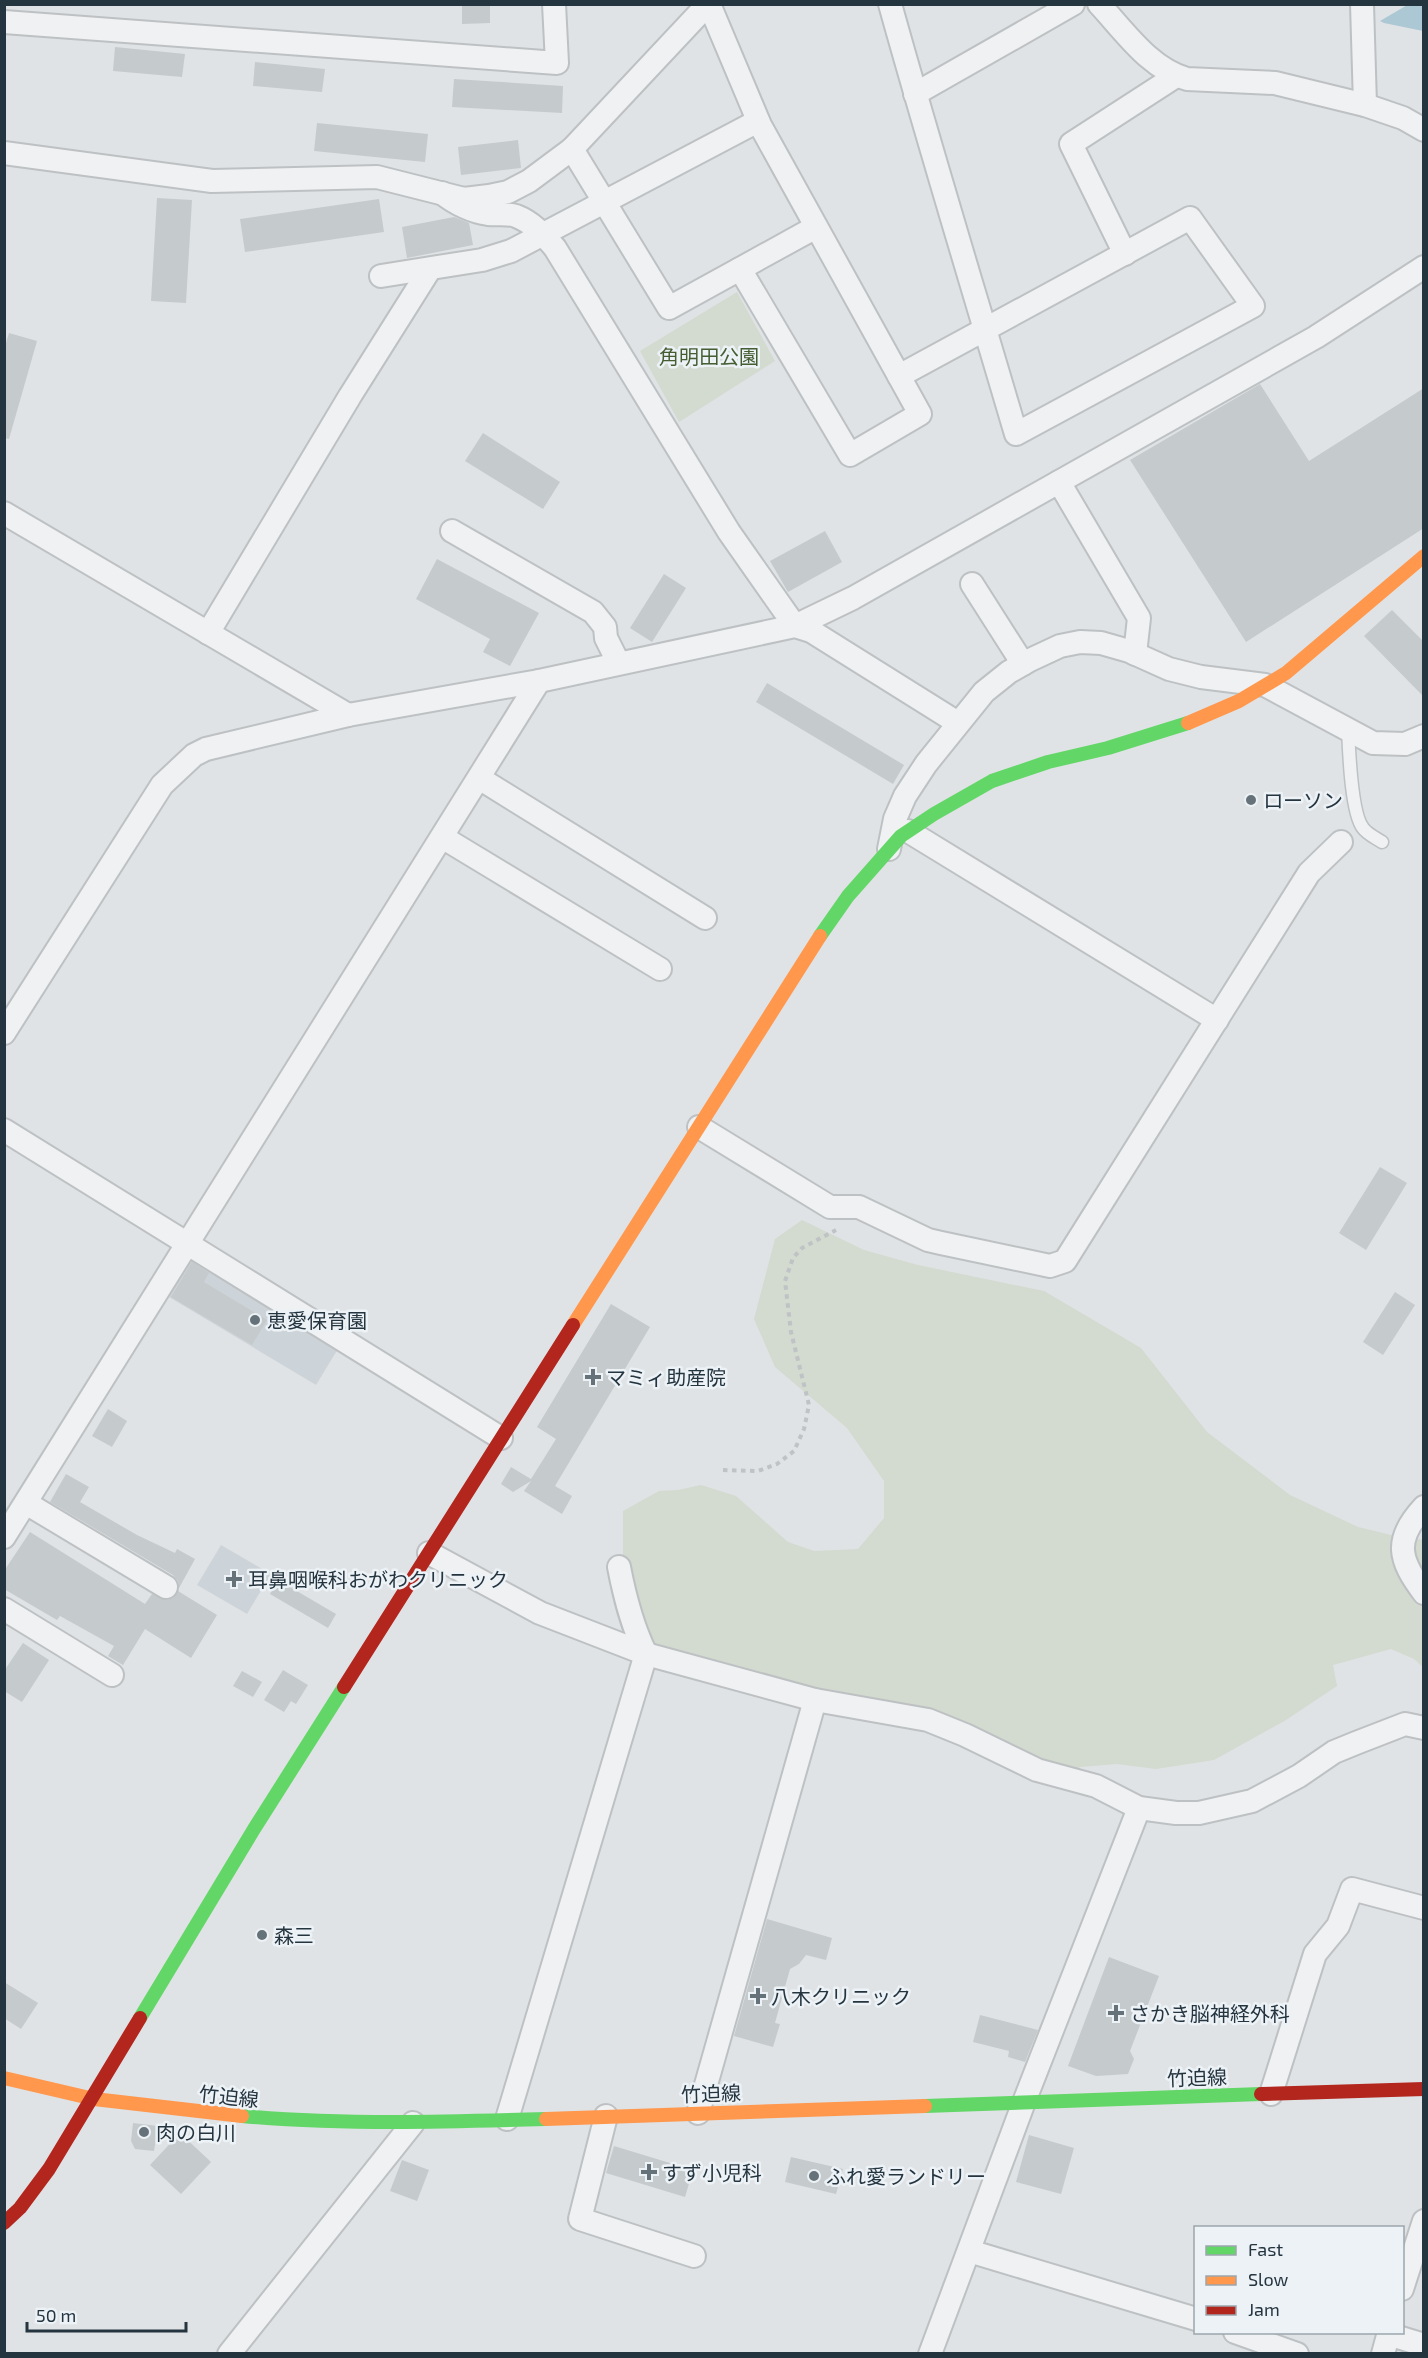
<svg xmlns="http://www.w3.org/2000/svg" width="1428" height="2358" viewBox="0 0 1428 2358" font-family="'Exo 2','Noto Sans JP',sans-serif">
<rect width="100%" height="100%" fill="#e0e3e5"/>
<g fill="#cdd4d9">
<path d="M193,1256l148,88 -25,41 -147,-88z"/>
<path d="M221,1545l50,29 -24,40 -50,-29z"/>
</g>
<g fill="#d3dacf">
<path d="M737,292l38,69 -96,61 -39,-71z"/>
<path d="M802,1220l62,30 54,15 126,26 97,57 66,84 83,63 68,32 54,13 11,-1v128l-9,-8 -23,-10 -58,16 4,21 -51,34 -72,40 -58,9 -39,-5 -37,3 -8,7 -297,-92 -107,-26 -22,-16 -23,-78v-51l36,-20 19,-1 23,-5 35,11 52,46 26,9 44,-2 26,-31v-37l-37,-53 -72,-61 -21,-48 21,-80z"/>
</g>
<path fill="#abc8d4" d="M1409,4l14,1v26l-39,-8 -4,-2z"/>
<g fill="#c5cacc">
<path d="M462,4h28v19l-28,1z"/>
<path d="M115,47l70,7 -3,23 -69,-6z"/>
<path d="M255,62l70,7 -3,23 -69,-6z"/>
<path d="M454,79l109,7 -1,27 -110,-6z"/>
<path d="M317,123l111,11 -3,28 -111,-11z"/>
<path d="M518,140l3,28 -60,7 -3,-28z"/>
<path d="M157,198l35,2 -6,103 -35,-2z"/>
<path d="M379,199l5,33 -139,20 -5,-33z"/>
<path d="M454,217l15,6 4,22 -66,13 -5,-31z"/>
<path d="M9,333l28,8 -28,98 -5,-1v-89z"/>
<path d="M1260,384l49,77 115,-73v140l-178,114 -116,-182z"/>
<path d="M483,433l77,49 -17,27 -78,-48z"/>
<path d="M825,531l17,31 -54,30 -18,-31z"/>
<path d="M437,559l102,54 -29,53 -27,-14 7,-13 -74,-40z"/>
<path d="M664,574l22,14 -34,54 -22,-14z"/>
<path d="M1392,610l32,32v55l-60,-61z"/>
<path d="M767,683l137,82 -11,19 -137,-82z"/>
<path d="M1380,1167l27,16 -41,67 -27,-17z"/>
<path d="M192,1262l17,11 -5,9 63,38 -15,25 -81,-48z"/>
<path d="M1395,1292l20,13 -32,50 -20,-13z"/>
<path d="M611,1304l39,23 -95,159 17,10 -10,18 -38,-23 7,-10 -18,11 -12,-8 10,-17 20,12 25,-40 -19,-12z"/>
<path d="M108,1409l19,12 -15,26 -20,-11z"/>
<path d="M66,1474l23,13 -9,15 57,33 38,18 2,-4 18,10 -16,29 -1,-7 -5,-6 -123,-73z"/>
<path d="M30,1532l115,72 7,-10 14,6 7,-2 5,-7 39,24 -26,43 -46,-29 -22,36 -15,-9 6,-10 -54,-30 -3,4 -53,-31v-18z"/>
<path d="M278,1580l58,34 -8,14 -58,-34z"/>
<path d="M23,1643l26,17 -27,42 -18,-11v-20z"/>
<path d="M283,1670l25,15 -12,19 -5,-3 -7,11 -20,-12z"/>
<path d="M242,1671l20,11 -9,15 -20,-11z"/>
<path d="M767,1919l65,19 -6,22 -20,-5 -7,9 -9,5 -15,54 5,1 -7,23 -39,-11z"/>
<path d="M1109,1957l50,19 -29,75 4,8 -6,15 -32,2 -28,-10z"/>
<path d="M4,1982l34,21 -17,26 -17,-11z"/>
<path d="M980,2015l58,15 -13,32 -17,-5 1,-6 -36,-9z"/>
<path d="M133,2123l25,3 -4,25 -19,-2 -4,-8z"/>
<path d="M180,2133l31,29 -30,32 -31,-29z"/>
<path d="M1029,2135l45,13 -13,46 -45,-12z"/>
<path d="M614,2146l79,24 -8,27 -79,-24z"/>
<path d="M791,2157l52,12 -7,25 -51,-12z"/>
<path d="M402,2160l27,10 -12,31 -27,-10z"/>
</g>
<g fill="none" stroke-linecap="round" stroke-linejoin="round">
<g stroke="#bec1c3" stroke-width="15">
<path id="lane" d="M1348,729c1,21 3,84 15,99 4,6 13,10 19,14"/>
</g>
<g stroke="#bec1c3" stroke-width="26">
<g id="street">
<path d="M709,4l51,121 160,289 -70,41 -110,-186"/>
<path d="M890,4c40,144 84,287 126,430l237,-128 -63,-88 -291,158"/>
<path d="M1099,4c26,28 51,65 88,75l88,4 90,22 38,13 21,12"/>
<path d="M1362,4l3,101"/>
<path d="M4,22l553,41 -3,-59"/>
<path d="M915,94l158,-90"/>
<path d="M572,149l97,159 147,-81"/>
<path d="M4,153l208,28 165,-4 87,22 25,-3 19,-4 21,-11 43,-32 136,-145"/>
<path d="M442,193c14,11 28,18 46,21 9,1 19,-1 28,2 16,6 28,19 39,32l174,284 66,94 58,-28 463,-261 108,-70"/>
<path d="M1125,254l-54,-110 105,-68"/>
<path d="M381,276l101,-16 29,-9 247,-130"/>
<path d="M1059,482l80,136 -4,36"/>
<path d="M4,513l344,202"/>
<path d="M452,531l141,81 12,15 1,11 12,24"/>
<path d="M972,584l51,80"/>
<path d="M208,633l142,-237 80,-127"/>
<path d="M479,778l226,140"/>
<path d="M908,831l309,189"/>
<path d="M442,837l218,132"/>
<path d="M889,849l6,-30 10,-23 21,-32 58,-72 25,-20 21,-12 30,-14 20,-4 21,1 28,8 40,18 32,8 64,8 108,58 32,1 19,-8"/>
<path d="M4,1033l158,-248 32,-30 12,-6 142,-34 191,-34 256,-55 16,5 147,92"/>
<path d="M699,1127l131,80h29l69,33 13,3 109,23 15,-5 244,-388 32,-31"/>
<path d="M4,1130l497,308"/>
<path d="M26,1503l140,84"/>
<path d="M1424,1507c-31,33 -25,53 0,86"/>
<path d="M4,1537l535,-856"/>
<path d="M429,1553l111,60 106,41 169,46 113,20 37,15 72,35 59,16 43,22 37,5h23l53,-12 47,-25 35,-24 22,-9 49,-19 19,4"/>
<path d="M4,1609l108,66"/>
<path d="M1271,2094l44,-140 23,-28 14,-37 72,19"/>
<path d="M698,2113l117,-413"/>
<path d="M606,2116l-26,103 114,37"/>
<path d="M507,2119l139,-465c-14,-28 -21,-56 -27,-87"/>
<path d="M969,2251l227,68"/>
<path d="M1402,2289l22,-68"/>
<path d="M1235,2332l62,22"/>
<path d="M1388,2334l36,11"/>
<path d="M229,2354l184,-231"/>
<path d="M930,2354l94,-252 115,-294"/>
<path d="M1383,2354l6,-22"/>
</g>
</g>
<path stroke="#bfc3c5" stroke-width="4" stroke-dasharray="4.5 4.5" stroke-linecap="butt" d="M723,1470l35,1 19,-7 17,-13 10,-22 5,-24 -18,-73 -6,-51 8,-23 9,-10 34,-18"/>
<use href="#lane" stroke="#eff1f2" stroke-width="12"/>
<use href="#street" stroke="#eff1f2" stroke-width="22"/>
<g stroke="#63d668" stroke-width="14">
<path d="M820,936l28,-40 53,-60 33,-22 58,-33 56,-19 60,-14 80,-25"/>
<path d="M140,2018l114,-189 90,-142"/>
<path d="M925,2106l336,-12"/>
<path d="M242,2116c101,9 203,6 304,3"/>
</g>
<g stroke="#ff974d" stroke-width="14">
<path d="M1188,723l51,-22 47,-28 138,-117"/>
<path d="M573,1325l247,-389"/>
<path d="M4,2078l90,21 148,17"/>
<path d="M546,2119l379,-13"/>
</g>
<g stroke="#b3261e" stroke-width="14">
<path d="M344,1687l229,-362"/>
<path d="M1261,2094l163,-5"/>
<path d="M4,2223l16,-15 29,-39 91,-151"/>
</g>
</g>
<g fill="#66727a" stroke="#ecf2f6" stroke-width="2">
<circle cx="1251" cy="800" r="6"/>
<circle cx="255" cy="1320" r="6"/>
<path d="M590 1368h6v6h6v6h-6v6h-6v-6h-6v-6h6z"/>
<path d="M231 1570h6v6h6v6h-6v6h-6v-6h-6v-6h6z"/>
<circle cx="262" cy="1935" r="6"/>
<path d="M755 1987h6v6h6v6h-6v6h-6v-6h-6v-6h6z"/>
<path d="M1113 2004h6v6h6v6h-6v6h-6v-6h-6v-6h6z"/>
<circle cx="144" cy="2132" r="6"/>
<path d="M646 2163h6v6h6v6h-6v6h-6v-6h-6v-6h6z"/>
<circle cx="814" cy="2176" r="6"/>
</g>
<g text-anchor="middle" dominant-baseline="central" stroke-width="5" stroke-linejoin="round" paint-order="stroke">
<g font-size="20" fill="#445d31" stroke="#ecf2f6">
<text x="709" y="356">角明田公園</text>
</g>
<g font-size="20" fill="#253540" stroke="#ecf2f6" text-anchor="start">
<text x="1263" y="800">ローソン</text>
<text x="267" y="1320">恵愛保育園</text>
<text x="606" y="1377">マミィ助産院</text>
<text x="248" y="1579">耳鼻咽喉科おがわクリニック</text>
<text x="274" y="1935">森三</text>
<text x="771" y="1996">八木クリニック</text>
<text x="1130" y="2013">さかき脳神経外科</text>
<text x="156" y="2132">肉の白川</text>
<text x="662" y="2172">すず小児科</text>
<text x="826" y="2176">ふれ愛ランドリー</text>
</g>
<g font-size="20" fill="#253540" stroke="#ecf2f6">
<text transform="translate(1197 2077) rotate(-2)">竹迫線</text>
<text transform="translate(711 2093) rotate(-2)">竹迫線</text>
<text transform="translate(229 2096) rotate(6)">竹迫線</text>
</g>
</g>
<rect width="1428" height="2358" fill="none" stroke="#253540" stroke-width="12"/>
<rect x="1194" y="2226" width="210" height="108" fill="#ecf2f6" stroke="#9ca6ad" stroke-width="1.5"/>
<rect x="1206" y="2246" width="30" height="9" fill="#63d668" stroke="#9ca6ad" stroke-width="1.5"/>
<text x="1248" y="2256" font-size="18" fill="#253540">Fast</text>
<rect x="1206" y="2276" width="30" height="9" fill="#ff974d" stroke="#9ca6ad" stroke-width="1.5"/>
<text x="1248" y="2286" font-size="18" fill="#253540">Slow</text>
<rect x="1206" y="2306" width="30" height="9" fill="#b3261e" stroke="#9ca6ad" stroke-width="1.5"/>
<text x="1248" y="2316" font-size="18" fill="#253540">Jam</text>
<path d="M27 2322v9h159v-9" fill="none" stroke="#253540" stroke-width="3"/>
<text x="36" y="2322" font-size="18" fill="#253540" stroke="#ecf2f6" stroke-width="4.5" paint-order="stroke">50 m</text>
</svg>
